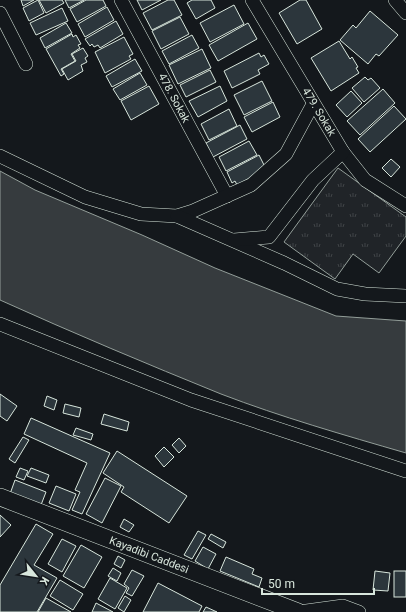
<svg xmlns="http://www.w3.org/2000/svg" width="406" height="612" viewBox="0 0 406 612" font-family="Roboto,sans-serif">
<defs>
<pattern id="park-tufts" width="24" height="20" patternUnits="userSpaceOnUse"><rect width="24" height="20" fill="#202428"/><path d="M3 7l-1-3M5 7V3M7 7l1-3M15 17l-1-3M17 17v-4M19 17l1-3" fill="none" stroke="#404447"/></pattern>
</defs>
<rect width="100%" height="100%" fill="#14181c"/>
<path fill="url(#park-tufts)" stroke="#939e99" d="M338,168l68,49v19l-27,37 -26,-19 -18,25 -51,-37z"/>
<path fill="#363b3e" stroke="#939e99" d="M0,171l35,19 107,45 73,33 121,48 70,5v132c-62,-18 -125,-36 -185,-59 -74,-30 -148,-61 -221,-94z"/>
<g fill="#2c363c" stroke="#d8e6dc">
<path d="M21,0h13l-11,6z"/>
<path d="M38,0l6,13 -15,8 -6,-13z"/>
<path d="M39,0h23l2,3 -18,10z"/>
<path d="M65,0h19l-15,8z"/>
<path d="M86,0h17l3,6 -29,16 -7,-13z"/>
<path d="M137,0h24l-19,10z"/>
<path d="M168,0h6l8,15 -30,15 -9,-17z"/>
<path d="M192,0h19l4,8 -19,11 -9,-16z"/>
<path d="M300,0h6l16,29 -25,15 -18,-31z"/>
<path d="M234,5l10,19 -34,18 -10,-19z"/>
<path d="M107,7l7,13 -29,17 -7,-13z"/>
<path d="M62,8l6,13 -32,14 -6,-12z"/>
<path d="M370,11l28,24 -19,21 -3,-2 -8,10 -28,-24 13,-15 3,3z"/>
<path d="M180,17l9,17 -28,15 -9,-18z"/>
<path d="M116,21l7,13 -23,14 -2,-3 -4,2 -2,-3 -2,2 -5,-7z"/>
<path d="M66,23l6,10 -27,15 -5,-10z"/>
<path d="M248,23l9,16 -39,22 -9,-16z"/>
<path d="M72,34l1,3 3,-2 5,9 -3,1 2,3 -9,6 4,7 -14,8 3,5 -3,2 -15,-27z"/>
<path d="M192,35l7,13 -30,16 -7,-13z"/>
<path d="M124,37l9,17 -4,2 2,3 -26,14 -10,-21z"/>
<path d="M339,41l11,18 2,-2 6,10 -2,1 3,5 -28,18 -20,-33z"/>
<path d="M83,48l5,8 -3,2 2,4 -6,3 2,6 -15,9 -6,-11 14,-8 -4,-7z"/>
<path d="M202,49l9,19 -33,16 -9,-19z"/>
<path d="M259,53l2,4 3,-2 5,9 -11,6 2,4 -28,14 -8,-17z"/>
<path d="M135,59l7,12 -30,16 -6,-11z"/>
<path d="M210,70l6,12 -30,15 -6,-12z"/>
<path d="M140,73l7,12 -27,15 -7,-11z"/>
<path d="M365,77l3,3 3,-2 9,10 -16,14 -12,-14z"/>
<path d="M262,81l10,20 -28,14 -10,-20z"/>
<path d="M149,86l10,18 -28,16 -10,-19z"/>
<path d="M220,86l7,15 -29,16 -9,-16z"/>
<path d="M383,89l12,14 -35,32 -13,-14z"/>
<path d="M351,91l11,12 -15,14 -11,-12z"/>
<path d="M273,102l7,15 -28,15 -8,-15z"/>
<path d="M394,106l12,13 -36,33 -12,-13z"/>
<path d="M229,109l8,17 -28,14 -8,-16z"/>
<path d="M240,125l7,14 -34,18 -7,-14z"/>
<path d="M249,141l8,14 -31,16 -7,-14z"/>
<path d="M259,155l7,14 -29,16 -2,-4 -3,2 -5,-11z"/>
<path d="M391,159l9,8 -9,10 -9,-9z"/>
<path d="M0,394l17,12 -10,15 -7,-5z"/>
<path d="M47,396l10,4 -3,10 -10,-4z"/>
<path d="M65,404l16,4 -2,9 -16,-4z"/>
<path d="M104,414l25,8 -2,9 -26,-7z"/>
<path d="M31,418l79,35 -28,61 -10,-4 8,-18 -5,-2 12,-27 -63,-29z"/>
<path d="M76,428l17,6 -2,6 -18,-5z"/>
<path d="M23,437l6,3 -14,23 -6,-4z"/>
<path d="M179,438l7,8 -7,7 -7,-8z"/>
<path d="M164,447l10,10 -10,10 -9,-11z"/>
<path d="M117,451l70,45 -18,27 -48,-31 3,-5 -21,-14z"/>
<path d="M20,468l8,3 -4,9 -8,-3z"/>
<path d="M31,468l18,7 -3,8 -19,-7z"/>
<path d="M105,478l16,8 -19,37 -16,-9z"/>
<path d="M15,480l31,12 -5,13 -31,-11z"/>
<path d="M56,486l20,8 -7,17 -20,-8z"/>
<path d="M0,515l11,10 -11,12z"/>
<path d="M124,519l10,6 -5,7 -9,-5z"/>
<path d="M36,524l17,10 -19,31 23,13 -20,34h-37v-27z"/>
<path d="M198,531l8,4 -14,24 -8,-4z"/>
<path d="M211,534l15,8 -3,6 -15,-9z"/>
<path d="M62,539l14,7 -14,26 -14,-8z"/>
<path d="M81,545l21,12 -18,31 -21,-12z"/>
<path d="M203,547l13,7 -8,15 -13,-8z"/>
<path d="M118,556l7,4 -4,8 -7,-4z"/>
<path d="M226,557l28,12 -2,5 10,4 -3,9 -39,-16z"/>
<path d="M113,568l8,5 -4,8 -9,-5z"/>
<path d="M132,570l12,6 -12,20 -6,-3 3,-5 -5,-4z"/>
<path d="M375,571l15,2 -2,18 -15,-1z"/>
<rect x="394" y="571" width="12" height="26"/>
<path d="M110,578l17,10 -12,21 -17,-10z"/>
<path d="M60,580l23,14 -10,16 -23,-14z"/>
<path d="M158,583l44,23 -3,6h-56z"/>
<path d="M125,596l6,4 -7,12 -6,-4z"/>
<path d="M46,598l25,14h-33z"/>
<path d="M96,603l17,9h-21z"/>
<path d="M206,607l11,5h-14z"/>
</g>
<g fill="none" stroke-linecap="round" stroke-linejoin="round">
<g stroke="#d8e6dc" stroke-width="14">
<g id="minor">
<path d="M121,0l106,196"/>
<path d="M252,0l91,152 22,28 41,26"/>
<path d="M395,0l11,13"/>
<path d="M0,13l26,51"/>
<path d="M0,156l85,41 56,17 36,2 16,-5 58,-26 35,-31 27,-50"/>
<path d="M177,216l107,47 53,26 28,5 41,2"/>
<path d="M234,240l35,-3 44,-57 30,-28"/>
<path d="M0,324l191,76 215,71"/>
<path d="M299,612l44,-6 16,6"/>
</g>
</g>
<g stroke="#d8e6dc" stroke-width="18">
<path id="tertiary" d="M0,497l298,115"/>
</g>
<use href="#minor" stroke="#14181c" stroke-width="13"/>
<use href="#tertiary" stroke="#14181c" stroke-width="17"/>
</g>
<g text-anchor="middle" dominant-baseline="central" stroke-width="3" stroke-linejoin="round" paint-order="stroke">
<g font-size="11" fill="#d8e6dc" stroke="#14181c">
<text transform="translate(174 98) rotate(62)">478. Sokak</text>
<text transform="translate(319 112) rotate(59)">479. Sokak</text>
<text transform="translate(149 555) rotate(21)">Kayadibi Caddesi</text>
</g>
</g>
<g transform="translate(36 576) rotate(120)" stroke="#14181c" stroke-width="3" paint-order="stroke">
<path d="M0-3L7 15L0 10L-7 15Z" fill="#d8e6dc"/>
<text y="-6" font-size="11" font-weight="bold" text-anchor="middle" fill="#d8e6dc">K</text>
</g>
<path d="M262 588v6h112v-6" fill="none" stroke="#d8e6dc" stroke-width="2"/>
<text x="268" y="588" font-size="12" fill="#d8e6dc" stroke="#14181c" stroke-width="3" paint-order="stroke">50 m</text>
</svg>
